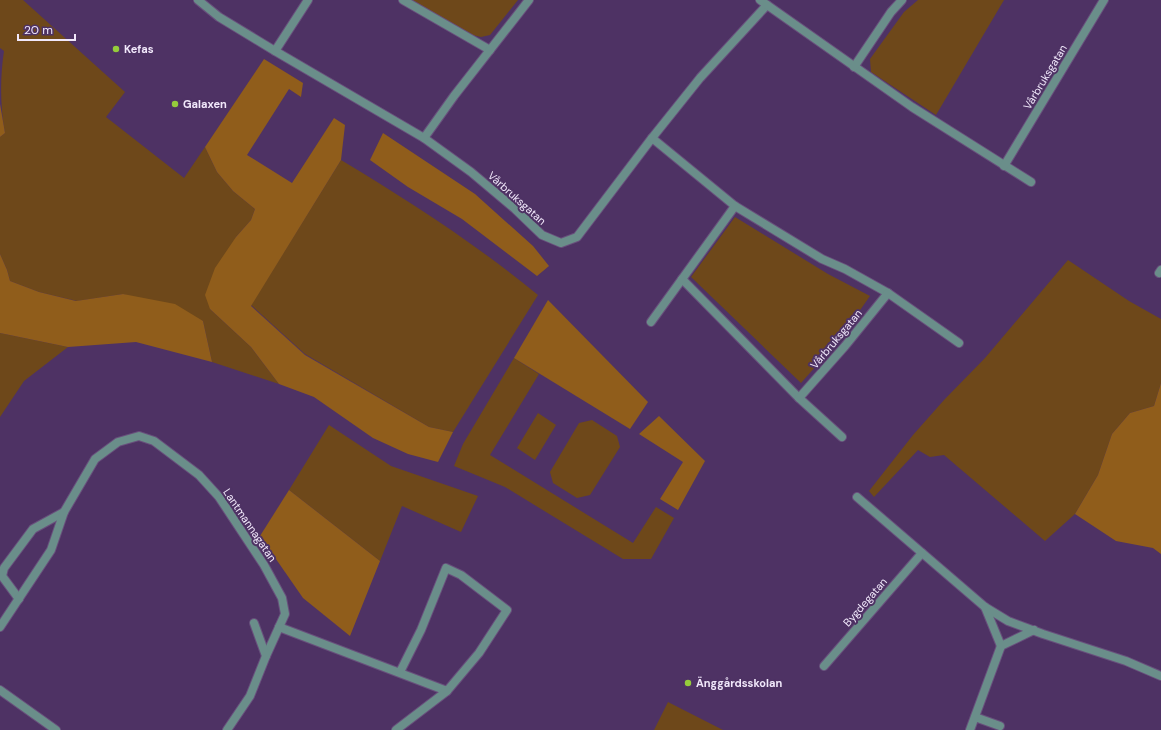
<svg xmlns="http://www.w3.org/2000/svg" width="1161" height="730" viewBox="0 0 1161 730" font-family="'DM Sans',sans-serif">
<rect width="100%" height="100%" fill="#4e3264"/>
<g fill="#6e481a">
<path d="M0,0h23l102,92 -19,25 78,61 21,-31 12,25 16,19 22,18 -4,11 -15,17 -26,72 41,38 28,37 -67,-22 -9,-41 -80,-27 -46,7 -38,-9 -29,-11 -3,-11 -7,-16v-117l5,-4c-5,-27 -5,-56 -1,-82l-4,-3z"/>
<path d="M411,0h107l-28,35 -9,2 -9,-2z"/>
<path d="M918,0h86l-68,115 -65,-43 -1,-13 34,-47z"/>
<path d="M341,160c68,41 135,84 197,135l-85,137 -24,-5 -124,-73 -54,-49z"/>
<path d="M735,217l93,57 42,22 -31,44 -38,43 -110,-106z"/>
<path d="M1068,260l61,41 32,18v64l-7,23 -24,7 -18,21 -14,41 -23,39 -30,27 -101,-86 -14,2 -12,-7 -44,47 -5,-6 44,-56 31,-35 41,-42z"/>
<path d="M0,333l68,14 -44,34 -24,36z"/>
<path d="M514,358l25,16 -49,81 143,88 23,-36 18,11 -23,41h-28l-118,-72 -51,-21 9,-22z"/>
<path d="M538,413l18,12 -21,35 -18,-12z"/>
<path d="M592,420l25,16 3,11 -30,48 -13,3 -24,-15 -3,-11 29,-49z"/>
<path d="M329,425l62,41 87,30 -17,36 -59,-26 -22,55 -91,-71z"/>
<path d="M668,702l55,28h-69z"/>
</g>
<g fill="#905d1b">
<path d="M264,59l39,24 -2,14 -12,-8 -42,66 45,28 42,-65 11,7 -4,35 -90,146 54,49 124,72 24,5 -15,30 -30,-8 -35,-16 -59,-41 -35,-13 -28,-37 -41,-38 -5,-14 10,-27 21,-31 15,-17 4,-11 -22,-18 -16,-19 -12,-25z"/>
<path d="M0,104l5,29 -5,4z"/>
<path d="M383,133l92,61 58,52 16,20 -12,10 -75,-57 -54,-32 -38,-27z"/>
<path d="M0,254l7,16 3,11 29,11 37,9 47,-7 52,10 28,17 9,41 -76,-20 -68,5 -68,-14z"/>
<path d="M548,300l100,102 -18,27 -116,-71z"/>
<path d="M1161,383v171l-8,-6 -37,-7 -41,-27 23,-39 14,-41 18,-21 24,-7z"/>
<path d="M659,416l46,45 -27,49 -18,-11 23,-37 -44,-28z"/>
<path d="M289,490l91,71 -30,75 -47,-38 -43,-62z"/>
</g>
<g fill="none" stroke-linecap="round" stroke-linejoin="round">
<g stroke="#684f7c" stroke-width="10">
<g id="street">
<path d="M198,0l21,17 56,34 149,87 47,34 44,37 27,26 19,8 16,-6 75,-99 48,-60 67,-73"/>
<path d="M403,0l87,50"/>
<path d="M760,0l152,107 119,75"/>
<path d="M275,51l33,-51"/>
<path d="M854,67l37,-55 11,-12"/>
<path d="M424,138l30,-42 75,-96"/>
<path d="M652,138l83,68 87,53 23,10 43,24 71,50"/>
<path d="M1004,166l100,-166"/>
<path d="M1159,273l2,-3"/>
<path d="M682,279l117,119 43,39"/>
<path d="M651,322l84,-116"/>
<path d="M799,398l46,-52 43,-53"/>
<path d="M857,497l128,110 23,14 35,13 83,27 35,15"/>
<path d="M19,599l-17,-23 2,-8 29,-39 31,-17"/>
<path d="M985,607l16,39"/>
<path d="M0,627l51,-77 13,-38 31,-53 23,-17 21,-6 15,5 45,34 20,22 45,68 18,33 3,16 -19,42"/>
<path d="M279,627l168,64 32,-38 28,-43 -46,-35 -15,-7 -25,62 -21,42"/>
<path d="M824,666l98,-113"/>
<path d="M0,690l56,40"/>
<path d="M975,717l25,9"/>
<path d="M227,730l23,-34 16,-40 -12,-33"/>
<path d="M396,730l51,-39"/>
<path d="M970,730l31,-84 33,-16"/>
</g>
</g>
<use href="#street" stroke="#6a8e8a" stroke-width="8"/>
</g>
<g fill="#95cc3b" stroke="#4e3264" stroke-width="1.5">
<circle cx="116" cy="49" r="4"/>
<circle cx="175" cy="104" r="4"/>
<circle cx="688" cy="683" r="4"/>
</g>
<g text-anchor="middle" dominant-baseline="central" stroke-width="4" stroke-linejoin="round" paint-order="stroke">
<g font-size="11" font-weight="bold" fill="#f1e8fb" stroke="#4e3264" text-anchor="start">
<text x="124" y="49">Kefas</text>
<text x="183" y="104">Galaxen</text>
<text x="696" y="683">Änggårdsskolan</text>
</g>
<g font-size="11" fill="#f1e8fb" stroke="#4e3264">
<text transform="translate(1045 77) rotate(-59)">Vårbruksgatan</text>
<text transform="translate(517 198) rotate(42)">Vårbruksgatan</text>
<text transform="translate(836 339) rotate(-50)">Vårbruksgatan</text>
<text transform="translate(250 525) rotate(56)">Lantmannagatan</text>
<text transform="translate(865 602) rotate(-49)">Bygdegatan</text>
</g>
</g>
<path d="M18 34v6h57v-6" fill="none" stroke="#f1e8fb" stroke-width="2"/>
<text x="24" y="34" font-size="12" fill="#f1e8fb" stroke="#4e3264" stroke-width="3" paint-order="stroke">20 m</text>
</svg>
